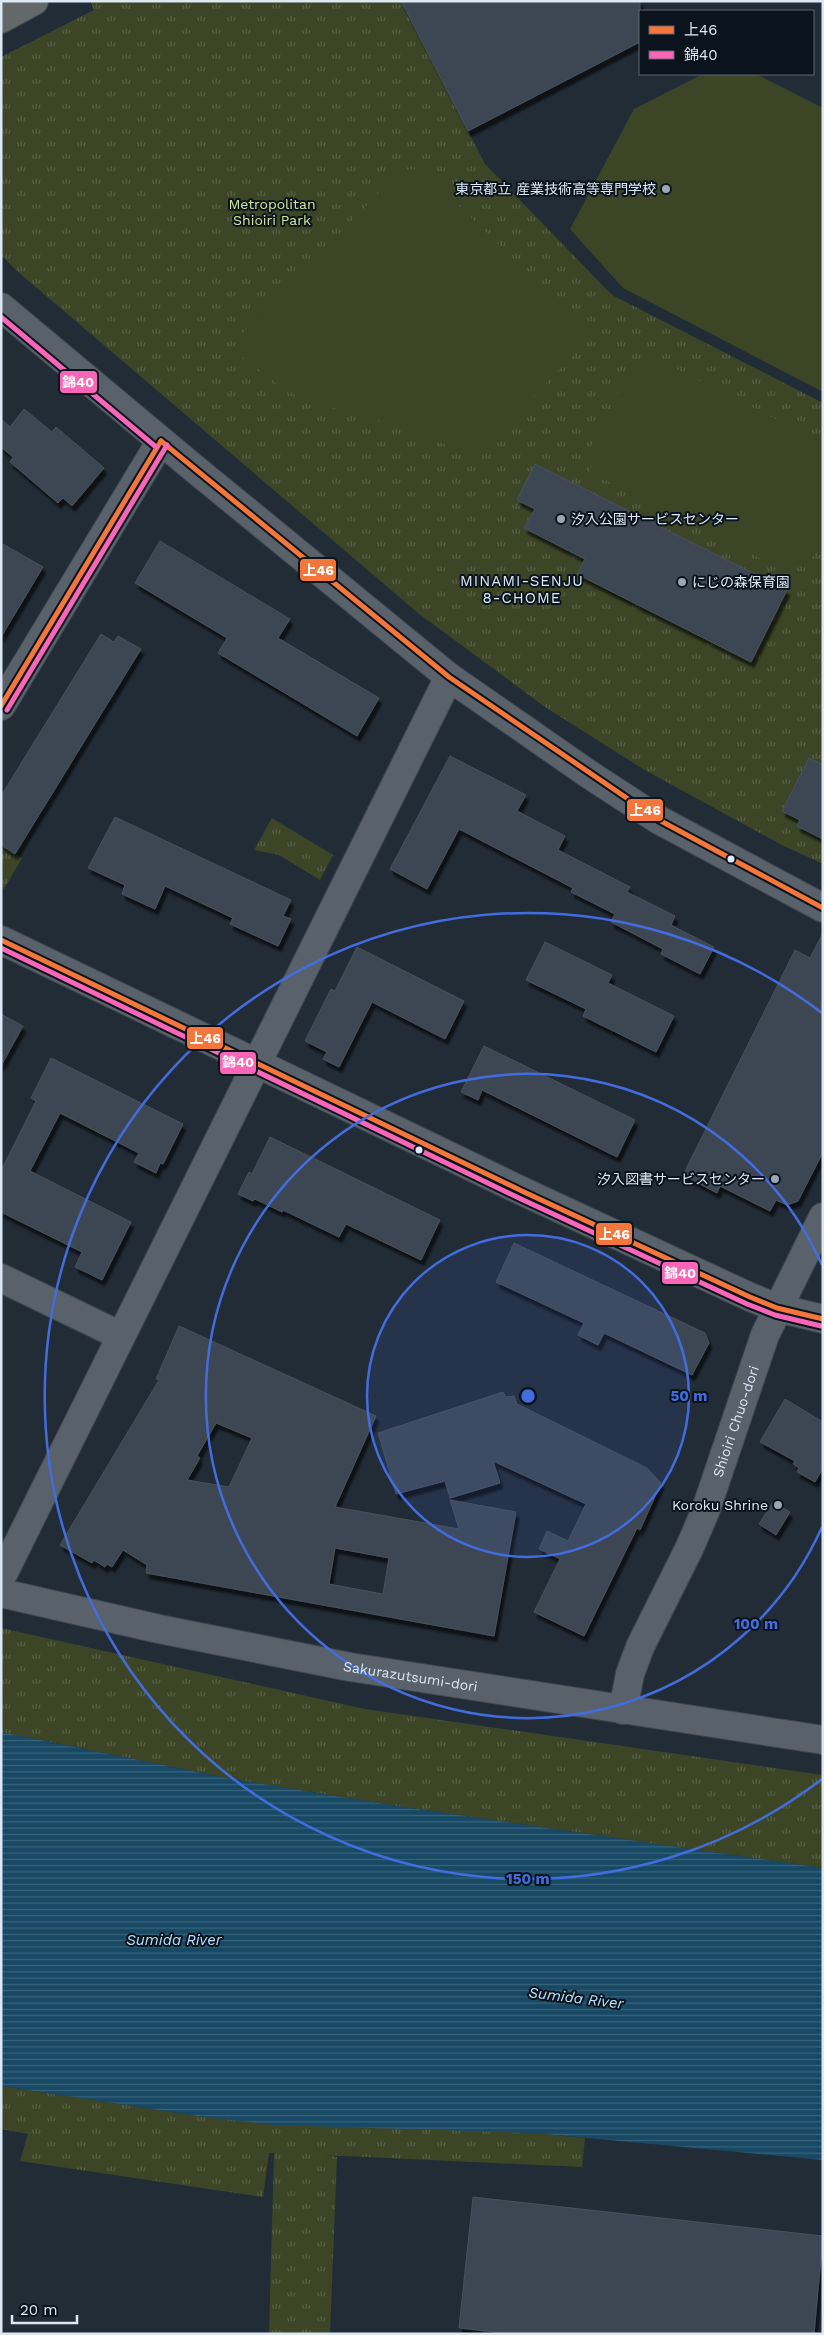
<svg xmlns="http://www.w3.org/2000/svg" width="824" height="2335" viewBox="0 0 824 2335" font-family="'Work Sans','Noto Sans JP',sans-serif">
<defs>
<pattern id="grass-tufts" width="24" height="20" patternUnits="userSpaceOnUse" patternTransform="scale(1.25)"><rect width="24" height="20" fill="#3c4627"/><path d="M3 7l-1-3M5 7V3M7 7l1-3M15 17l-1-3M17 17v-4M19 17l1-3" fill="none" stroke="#586147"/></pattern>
<pattern id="water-rules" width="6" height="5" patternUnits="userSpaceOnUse" patternTransform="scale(1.25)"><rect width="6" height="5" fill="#184964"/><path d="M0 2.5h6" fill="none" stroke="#39637b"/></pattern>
<filter id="shadow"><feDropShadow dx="3" dy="5.5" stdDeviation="1" flood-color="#0009"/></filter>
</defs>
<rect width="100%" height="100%" fill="#222c37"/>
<g fill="url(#grass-tufts)">
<path d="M90,1h310l85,163 122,126 7,6 209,107v461l-41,-19 -139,-76 -98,-62 -127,-94 -401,-342 -16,-16v-198l93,-47z"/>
<path d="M272,818l61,37 -13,25 -41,-25 -25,-5z"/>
<path d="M1,846l21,12 -18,31 -3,-2z"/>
<path d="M1,1628l364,81 458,66v93l-426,-62 -170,-28 -226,-46z"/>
<path d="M1,2086l203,31 330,16 51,5 -3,29 -258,-12 13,2 -7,177h-61l5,-181h-5l-6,44 -243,-36 8,-27 -27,-5z"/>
</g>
<g fill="#3c4627">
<path d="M703,74h53l67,34v284l-200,-104 -53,-59 64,-120z"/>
<path d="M421,169l159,155c7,7 7,16 1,23l-98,102 -11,6 -77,-30 -89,-25 -22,-11 -43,-33 -4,-6 4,-15 160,-165z"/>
<path d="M649,355l174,88v94l-10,20 -9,-3 -11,21 -204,-103 11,-22 -9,-4 37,-73 10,4z"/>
</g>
<path fill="url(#water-rules)" d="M1,1732l226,46 170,28 426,62v292l-289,-27 -259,-8 -71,-8 -203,-31z"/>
<g fill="#3c4753" stroke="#48515b" fill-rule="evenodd" filter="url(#shadow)">
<path d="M401,1h239v41l-172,89z"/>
<path d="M24,409l28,23 4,-5 48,41 -32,38 -9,-8 -5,5 -48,-41 3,-5 -12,-10v-28l9,8z"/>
<path d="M535,464l252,126 -36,72 -174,-88 8,-15 -61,-31 11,-19 -18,-9z"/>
<path d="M160,541l130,78 -12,19 101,60 -22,38 -139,-83 9,-15 -92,-55z"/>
<path d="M1,543l42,24 -42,70z"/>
<path d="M101,634l13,8 4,-6 23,13 -126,205 -14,-9v-49z"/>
<path d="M450,756l76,39 -9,16 48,25 -7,14 72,37 -3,5 48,24 -4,9 43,22 -14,27 -39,-20 2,-5 -52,-27 4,-8 -44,-22 2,-4 -114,-59 -32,60 -37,-20z"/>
<path d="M809,758l14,7v74l-26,-13 3,-6 -18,-9z"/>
<path d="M115,817l176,83 -8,16 8,3 -13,27 -48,-22 3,-6 -68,-32 -10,23 -33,-15 3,-9 -37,-17z"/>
<path d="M823,933v219l-25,49 -11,4 -11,-5 -6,11 -50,-25 -3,7 -34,-18 112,-225 15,8z"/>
<path d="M545,942l67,33 -4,8 66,33 -18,36 -73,-36 3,-7 -60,-29z"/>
<path d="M357,947l107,54 -19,38 -73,-37 -33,65 -16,-8 4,-7 -22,-11 26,-52 4,2z"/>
<path d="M1,1014l22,12 -22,40z"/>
<path d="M484,1046l151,74 -18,37 -135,-67 -4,10 -17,-8z"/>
<path d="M51,1058l132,66 -20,40 -3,-1 -4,10 -22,-11 5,-9 -79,-40 -30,58 101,51 -29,58 -27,-13 7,-15 -81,-40v-41l35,-70 -5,-3z"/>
<path d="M270,1137l170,83 -19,40 -75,-36 -7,13 -56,-27 -1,2 -27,-13 -2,2 -15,-7 11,-22 3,2z"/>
<path d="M514,1243l191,90 4,10 -17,32 -88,-42 -6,12 -20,-10 6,-12 -88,-41z"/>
<path d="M179,1326l197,90 -41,91 124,22 -9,-29 66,12 -22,124 -348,-63 1,-8 -24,-15 -11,17 -5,-3 -2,3 -11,-7 -2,3 -32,-18 99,-165 -3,-1zM216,1423l36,15 -23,49 -42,-7 13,-22 -3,-2zM335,1548l54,10 -6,36 -54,-10z"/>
<path d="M503,1392l3,5 8,-1 3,8 130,64 14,15 -21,47 -3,-2 -53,108 -50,-24 26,-53 -21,-10 8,-18 21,10 18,-37 -93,-43 7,22 -50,15 -5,-17 -49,13 -18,-61z"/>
<path d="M785,1399l38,23v46l-8,14 -18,-10 2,-4 -6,-4 2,-3 -35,-19z"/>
<path d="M773,1502l17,10 -14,23 -17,-11z"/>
<path d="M473,2197l350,39 -9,98h-303l-52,-6z"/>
</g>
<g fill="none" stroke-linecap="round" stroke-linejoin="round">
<g stroke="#3e4751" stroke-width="30">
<g id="minor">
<path d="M1,307l189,158 259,212 141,98 69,45 164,88"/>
<path d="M1,706l160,-265"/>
<path d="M1,940l523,252 226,105 27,11 46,11"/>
<path d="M1,1278l120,58"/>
<path d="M1,1578l448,-901"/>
<path id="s1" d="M1,1593l158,36 191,38 473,73"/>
<path id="s2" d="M623,1710l7,-36 10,-27 49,-98 16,-37 60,-177 58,-118"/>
</g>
</g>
<g stroke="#3e4751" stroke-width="30">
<path id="major" d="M1,19l33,-18"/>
</g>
<use href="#minor" stroke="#59626b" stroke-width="28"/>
<use href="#major" stroke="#636869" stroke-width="28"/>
<g stroke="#0b131c" stroke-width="9">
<g id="bus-1">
<path d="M161,441l288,236 210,143 164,88"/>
<path d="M1,706l160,-265"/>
<path d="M1,940l523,252 226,105 27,11 46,11"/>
</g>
</g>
<g stroke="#0b131c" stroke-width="9">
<g id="bus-2">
<path d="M1,317l155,130"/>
<path d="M7,710l160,-265"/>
<path d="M1,948l520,251 226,105 28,11 46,11"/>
</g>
</g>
<use href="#bus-1" stroke="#f5763a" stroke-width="5"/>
<use href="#bus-2" stroke="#fa66b7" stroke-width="5"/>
</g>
<circle cx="528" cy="1396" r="161" fill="#436dde" fill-opacity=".12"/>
<g fill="none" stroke="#436dde" stroke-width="2.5">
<circle cx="528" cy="1396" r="161"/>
<path d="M822 1527A322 322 0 1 1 822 1265"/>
<path d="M822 1779A483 483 0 1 1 822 1013"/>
</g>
<g fill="#9ba6b3" stroke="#0b131c" stroke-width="2">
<circle cx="666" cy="189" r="5"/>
<circle cx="561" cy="519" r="5"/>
<circle cx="682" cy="582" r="5"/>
<circle cx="775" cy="1179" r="5"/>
<circle cx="778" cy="1505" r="5"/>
</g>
<g fill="#dce8f6" stroke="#0b131c" stroke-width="2">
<circle cx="731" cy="859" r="4.5"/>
<circle cx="419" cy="1150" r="4.5"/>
</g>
<g text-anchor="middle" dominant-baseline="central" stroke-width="4" stroke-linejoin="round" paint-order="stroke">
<g font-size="14" fill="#dce8f6" stroke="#0b131c" text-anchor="end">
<text x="656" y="189">東京都立 産業技術高等専門学校</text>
<text x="571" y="519" text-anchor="start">汐入公園サービスセンター</text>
<text x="692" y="582" text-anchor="start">にじの森保育園</text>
<text x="765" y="1179">汐入図書サービスセンター</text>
<text x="768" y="1505">Koroku Shrine</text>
</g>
<g font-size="14" fill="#d2e89a" stroke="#0b131c">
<text x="272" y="204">Metropolitan<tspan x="272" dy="16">Shioiri Park</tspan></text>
</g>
<g font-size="14" fill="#dce8f6" stroke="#0b131c">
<text stroke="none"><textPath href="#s2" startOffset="311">Shioiri Chuo-dori</textPath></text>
<text stroke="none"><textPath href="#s1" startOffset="418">Sakurazutsumi-dori</textPath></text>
</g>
<g font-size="15" letter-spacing="1" fill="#dce8f6" stroke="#0b131c">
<text x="522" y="581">MINAMI-SENJU<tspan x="522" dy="17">8-CHOME</tspan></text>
</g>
<g font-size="15" font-style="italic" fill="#b5e2fe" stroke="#0b131c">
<text x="174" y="1940">Sumida River</text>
<text transform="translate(576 1998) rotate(7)">Sumida River</text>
</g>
</g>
<circle cx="528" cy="1396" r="8" fill="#436dde" stroke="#0b131c" stroke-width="2.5"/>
<g font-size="15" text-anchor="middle" font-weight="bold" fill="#436dde" stroke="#0b131c" stroke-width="4" stroke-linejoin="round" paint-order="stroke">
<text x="689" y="1401">50 m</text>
<text x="756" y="1629">100 m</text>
<text x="528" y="1884">150 m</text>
</g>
<g stroke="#0b131c" stroke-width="2">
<rect x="59" y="370" width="39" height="24" rx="5" fill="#fa66b7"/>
<rect x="299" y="558" width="38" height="24" rx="5" fill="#f5763a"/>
<rect x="626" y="798" width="38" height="24" rx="5" fill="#f5763a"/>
<rect x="186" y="1026" width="38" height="24" rx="5" fill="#f5763a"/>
<rect x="219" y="1051" width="38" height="24" rx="5" fill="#fa66b7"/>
<rect x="595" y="1222" width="38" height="24" rx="5" fill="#f5763a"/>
<rect x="661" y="1261" width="38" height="24" rx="5" fill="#fa66b7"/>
</g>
<g font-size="14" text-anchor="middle" font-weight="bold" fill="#fff">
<text x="78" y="387">錦40</text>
<text x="318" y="575">上46</text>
<text x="645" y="815">上46</text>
<text x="205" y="1043">上46</text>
<text x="238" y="1067">錦40</text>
<text x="614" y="1239">上46</text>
<text x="680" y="1278">錦40</text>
</g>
<rect width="824" height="2335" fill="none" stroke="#dce8f6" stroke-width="5"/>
<rect x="639" y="10" width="175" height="65" fill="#0b131c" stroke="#5f6873"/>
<rect x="649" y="26" width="25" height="8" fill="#f5763a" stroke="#5f6873"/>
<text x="684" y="35" font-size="15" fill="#dce8f6">上46</text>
<rect x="649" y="51" width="25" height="8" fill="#fa66b7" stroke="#5f6873"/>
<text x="684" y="60" font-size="15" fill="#dce8f6">錦40</text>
<path d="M12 2315v8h65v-8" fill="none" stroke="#dce8f6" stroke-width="2.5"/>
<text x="20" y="2315" font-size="15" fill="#dce8f6" stroke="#0b131c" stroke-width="4" paint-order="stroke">20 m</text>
</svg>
